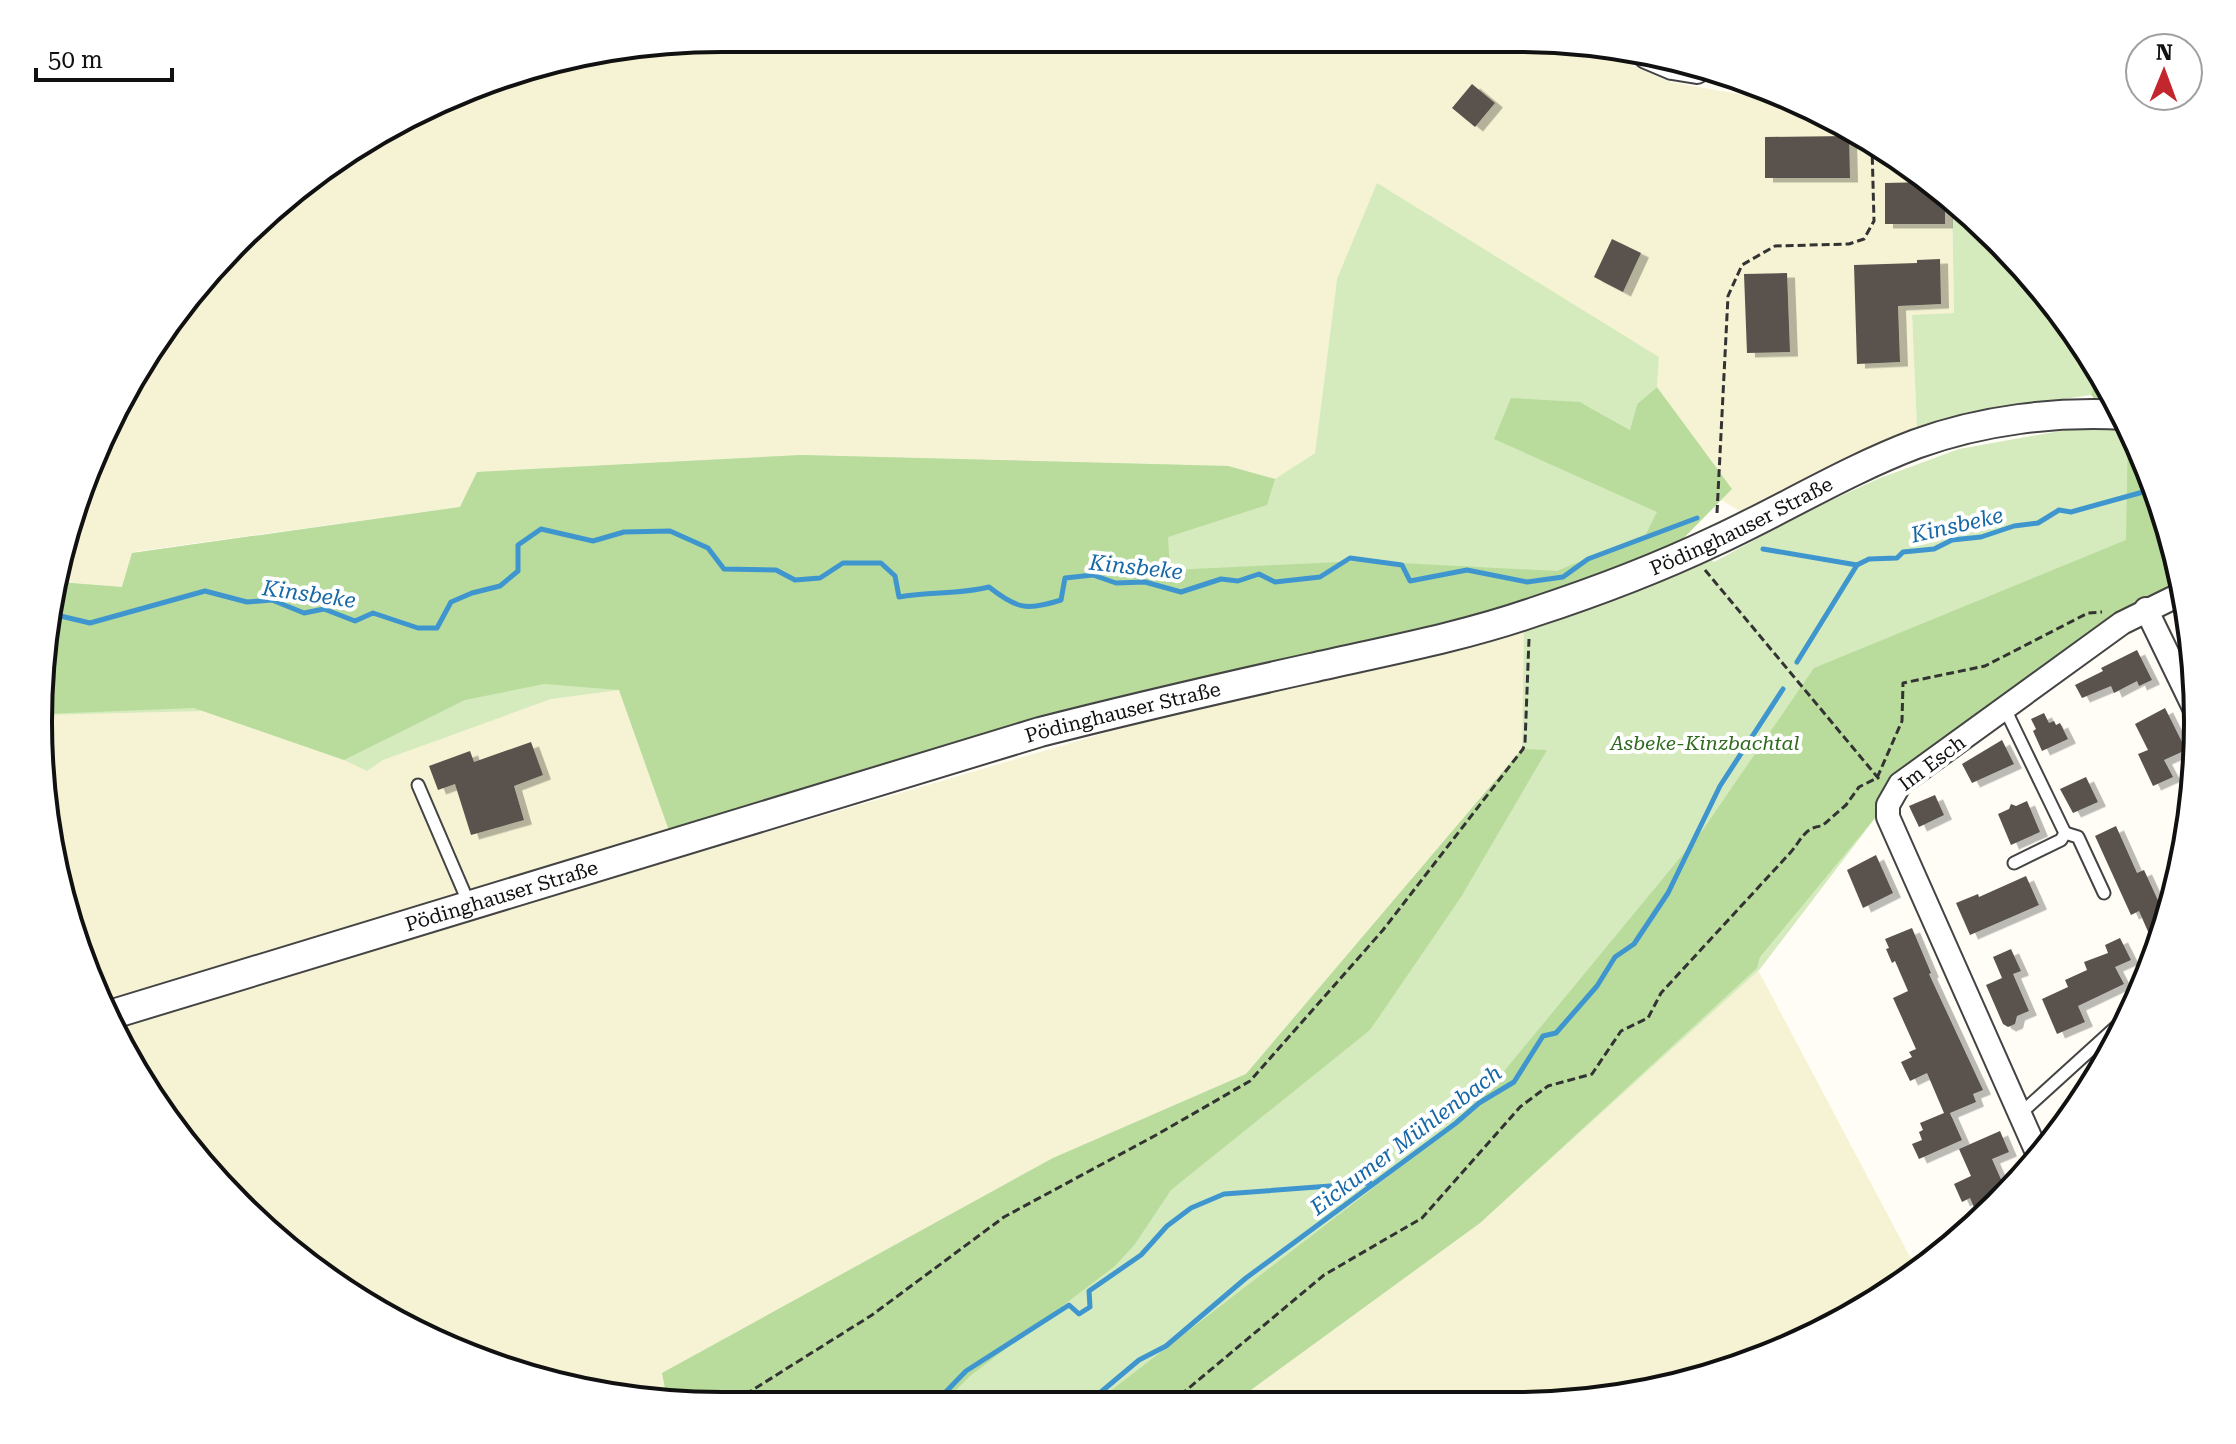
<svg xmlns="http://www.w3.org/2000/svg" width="2236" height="1444" viewBox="0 0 2236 1444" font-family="'Roboto Serif',serif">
<defs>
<filter id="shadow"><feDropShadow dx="8" dy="4.5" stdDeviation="0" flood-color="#0004"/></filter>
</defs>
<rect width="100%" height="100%" fill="#fffdf5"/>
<g fill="#f6f3d4">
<path d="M722,38l860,6 89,38 145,26 136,91 2,114 -42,3 5,114 -170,85 -26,-15 10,-11 -74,-102 2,-30 -322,-78 -22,174 -40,26 -47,-13 -427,-11 -324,17 -17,35 -327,45 -10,35 -64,-5 15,-80 106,-197 162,-151 161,-80z"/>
<path d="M1525,627l-3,122 -276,325 -193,84 -391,215 5,27h-34l-173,-46 -189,-117 -118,-135 -92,-203 -18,-185 422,-14 154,-10 63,167 522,-153z"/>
<path d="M1757,968l161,304 -102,64 -125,47 -133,22 -325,-2 247,-180z"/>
</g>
<g fill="#d5ebbd">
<path d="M1377,183l282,174 -2,30 -20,17 -7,26 -50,-28 15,66 63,44 56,50 96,-52 70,-32 79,-29 168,-30 48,126 -181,161 -101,68 -15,22 -2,8 3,9 -119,156 -280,254 -247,180 -565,-3 -6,-27 391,-215 193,-84 276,-325 2,-122 -320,77 -469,128 -64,4 -52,-146 -68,9 -168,61 -16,11 -23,-11 -141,-49 -160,4 -4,-37 19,-96 64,5 10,-34 328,-46 17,-35 324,-17 427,11 47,13 40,-26 22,-174z"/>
<path d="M1952,199l13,8 91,98 41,66 -6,24 -111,16 -63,19 -5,-115 42,-2z"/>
</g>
<g fill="#b9dc9c">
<path d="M2097,371l30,48 48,126 6,40 -288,189c-9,13 -19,23 -14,39l-119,144 -3,11 -277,255 -247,180 -137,-1 372,-287 234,-284 112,-163 312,-128 2,-112 -15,-9 -22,-24z"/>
<path d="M1657,387l75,102 -63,64 -203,72 -795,211 -52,-146 -75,-6 -79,16 -121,60 -150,-52 -151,6 -4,-36 19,-96 64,5 10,-34 328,-46 17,-35 324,-17 427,11 47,13 -8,26 -99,32 2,33 192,-9 195,10 89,-37 11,-22 -163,-73 17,-41 69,4 50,28 7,-26z"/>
<path d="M1522,749l25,1 -86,147 -91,133 -199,160 -36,54 -20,22 -145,110 -26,26 -277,-2 -5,-27 391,-215 193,-84z"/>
</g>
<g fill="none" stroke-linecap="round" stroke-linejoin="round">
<g stroke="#3f96cf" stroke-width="5">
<path d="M1763,549l94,16 12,-6 28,-1 6,-6 31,-3 18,-9 29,-3 33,-11 24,-3 21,-13 12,2 83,-23"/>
<path d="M52,614l38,9 115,-32 42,11 25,-2 32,13 20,-4 31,12 18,-8 45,15h19l14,-26 21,-9 28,-7 18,-15v-26l23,-16 52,12 31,-9 46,-1 38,17 16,21 52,1 19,10 25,-2 23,-15h38l14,13 4,21c31,-6 58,-2 90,-10 28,22 38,24 72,13l4,-22 28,-3 23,8 29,-1 36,10 40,-13 17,2 21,-7 16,8 45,-5 30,-19 52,7 8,16 57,-11 60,12 36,-5 25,-18 109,-41"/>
<path d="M1797,662l60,-97"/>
<path d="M936,1402l30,-31 103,-66 10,9 11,-7 -1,-16 52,-36 26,-29 24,-18 33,-14 146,-11"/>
<path d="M1089,1402l50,-42 27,-14 80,-68 210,-155 23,-20 35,-21 29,-46 13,-3 41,-47 18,-29 19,-13 34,-51 52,-107 63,-97"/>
</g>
</g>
<g fill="#5a524d" filter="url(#shadow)">
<path d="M1472,84l23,19 -20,24 -23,-19z"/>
<path d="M1849,136l1,42h-85v-41z"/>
<path d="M1927,182l18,12v30h-60v-41z"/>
<path d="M1612,239l29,14 -18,39 -29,-15z"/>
<path d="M1940,259l1,45 -43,2 2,56 -43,2 -3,-99 63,-2v-3z"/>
<path d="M1787,273l3,79 -43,1 -3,-79z"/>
<path d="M2137,650l15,30 -13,6 -2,-5 -23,12 -3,-7 -29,12 -7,-13 28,-14 -2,-3z"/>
<path d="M2165,708l21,42 -22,10 9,17 -20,9 -15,-32 10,-4 -13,-26z"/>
<path d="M2044,713l5,10 5,-2 2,4 4,-2 8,16 -26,12 -9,-20 3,-2 -5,-10z"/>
<path d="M2002,740l12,24 -42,19 -10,-19z"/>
<path d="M531,742l12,33 -29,11 10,34 -53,15 -16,-51 -17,6 -9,-24 41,-15 4,11z"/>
<path d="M2086,777l12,25 -25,11 -13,-24z"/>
<path d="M1935,795l9,20 -25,12 -10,-21z"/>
<path d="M2027,801l13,31 -29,13 -13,-31 11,-5 2,-5 5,2z"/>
<path d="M2116,826l21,47 7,-3 23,50 -10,32 -18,-41 -8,4 -36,-79z"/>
<path d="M1876,855l17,38 -30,15 -16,-38z"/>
<path d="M2026,876l13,29 -69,30 -14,-32 22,-9 1,3z"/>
<path d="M1912,928l19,45 -2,1 54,116 -10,4 3,8 -26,11 12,27 -43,19 -7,-15 10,-4 -3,-8 4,-2 -3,-7 24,-10 -17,-40 -17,8 -9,-19 11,-5 -3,-5 7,-3 -23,-51 15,-7 -13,-30 -3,2 -6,-14 3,-1 -4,-9z"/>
<path d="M2120,938l11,22 -16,7 9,17 -46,22 7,16 -28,12 -15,-35 26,-12 -3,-7 22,-10 -3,-8 24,-9 -3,-8z"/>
<path d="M2011,949l10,22 -8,3 16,37 -12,5 -2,8 -7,3 -5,-3 -17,-39 16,-7 -9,-21z"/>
<path d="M2000,1131l9,21 -17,7 15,34 -20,18 -1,-3 -10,4 -6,-14 -8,4 -8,-18 17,-8 -12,-27z"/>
</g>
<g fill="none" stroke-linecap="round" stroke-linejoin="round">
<g stroke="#444" stroke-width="15">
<g id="service">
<path d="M2005,709l60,124 -4,7 -47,23"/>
<path d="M418,785l52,121"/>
<path d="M2065,833l13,4 26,56"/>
<path d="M2020,1114l108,-98"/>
</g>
</g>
<g stroke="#444" stroke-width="26">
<g id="minor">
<path d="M1646,57l26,11 25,4"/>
<path d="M2146,609l49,101"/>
<path d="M2039,1157l-151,-340v-12l12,-21 222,-161 61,-30"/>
</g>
</g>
<g stroke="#444" stroke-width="32">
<g id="tertiary">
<path id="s1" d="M113,1014l927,-282c90,-23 181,-44 271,-64 75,-17 151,-31 223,-56 61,-20 122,-43 181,-71 67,-31 132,-71 201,-97 66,-24 140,-33 209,-29"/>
</g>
</g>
<g stroke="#333" stroke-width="3" stroke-dasharray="8 4" stroke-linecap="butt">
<path d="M1717,513l11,-217 14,-31 33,-19 74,-2 15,-5 10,-18 -2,-75"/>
<path d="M1705,570l174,209"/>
<path d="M735,1401l137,-86 132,-98 154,-83 92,-53 133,-151 140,-181 2,-6 4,-104"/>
<path d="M1171,1403l153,-128 98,-57 98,-111 28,-21 44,-12 29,-43 27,-13 13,-25 129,-140c11,-12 14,-26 32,-27l24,-21 13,-18 18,-9 25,-57 1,-38 82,-17 103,-53 14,-1"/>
</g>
<use href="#service" stroke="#fff" stroke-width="11"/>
<use href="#minor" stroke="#fff" stroke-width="22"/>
<use href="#tertiary" stroke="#fff" stroke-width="28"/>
</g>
<g text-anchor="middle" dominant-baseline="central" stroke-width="8" stroke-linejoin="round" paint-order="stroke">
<g font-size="20" fill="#111" stroke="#fff">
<text stroke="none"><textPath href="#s1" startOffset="1702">Pödinghauser Straße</textPath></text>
<text stroke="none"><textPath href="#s1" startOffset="1054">Pödinghauser Straße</textPath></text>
<text transform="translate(1932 763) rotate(-37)">Im Esch</text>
<text stroke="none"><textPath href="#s1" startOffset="406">Pödinghauser Straße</textPath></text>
</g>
<g font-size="20" font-style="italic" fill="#2f6b1f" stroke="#fff">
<text x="1705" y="743">Asbeke-Kinzbachtal</text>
</g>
<g font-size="22" font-style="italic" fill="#1768a6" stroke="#fff">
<text transform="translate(1957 525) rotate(-13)">Kinsbeke</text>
<text transform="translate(1136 567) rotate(6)">Kinsbeke</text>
<text transform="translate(309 594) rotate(8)">Kinsbeke</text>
<text transform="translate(1406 1140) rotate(-37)">Eickumer Mühlenbach</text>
</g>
</g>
<path d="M0 0H2236V1444H0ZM722 52H1514A670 670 0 0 1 2184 722V722A670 670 0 0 1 1514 1392H722A670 670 0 0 1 52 722V722A670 670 0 0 1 722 52Z" fill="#fff" fill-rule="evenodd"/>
<path fill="none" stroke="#111" stroke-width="4" d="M722 52H1514A670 670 0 0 1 2184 722V722A670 670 0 0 1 1514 1392H722A670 670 0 0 1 52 722V722A670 670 0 0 1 722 52Z"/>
<g transform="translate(2164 72) rotate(1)"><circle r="38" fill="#ffffff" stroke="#a0a0a0" stroke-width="2"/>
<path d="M0-6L14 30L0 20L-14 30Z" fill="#c4262e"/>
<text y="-12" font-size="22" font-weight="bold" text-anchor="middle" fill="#111111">N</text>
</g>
<path d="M36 68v12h136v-12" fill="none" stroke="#111111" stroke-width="4"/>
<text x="48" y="68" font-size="24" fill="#111111" stroke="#ffffff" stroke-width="6" paint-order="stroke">50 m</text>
</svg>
